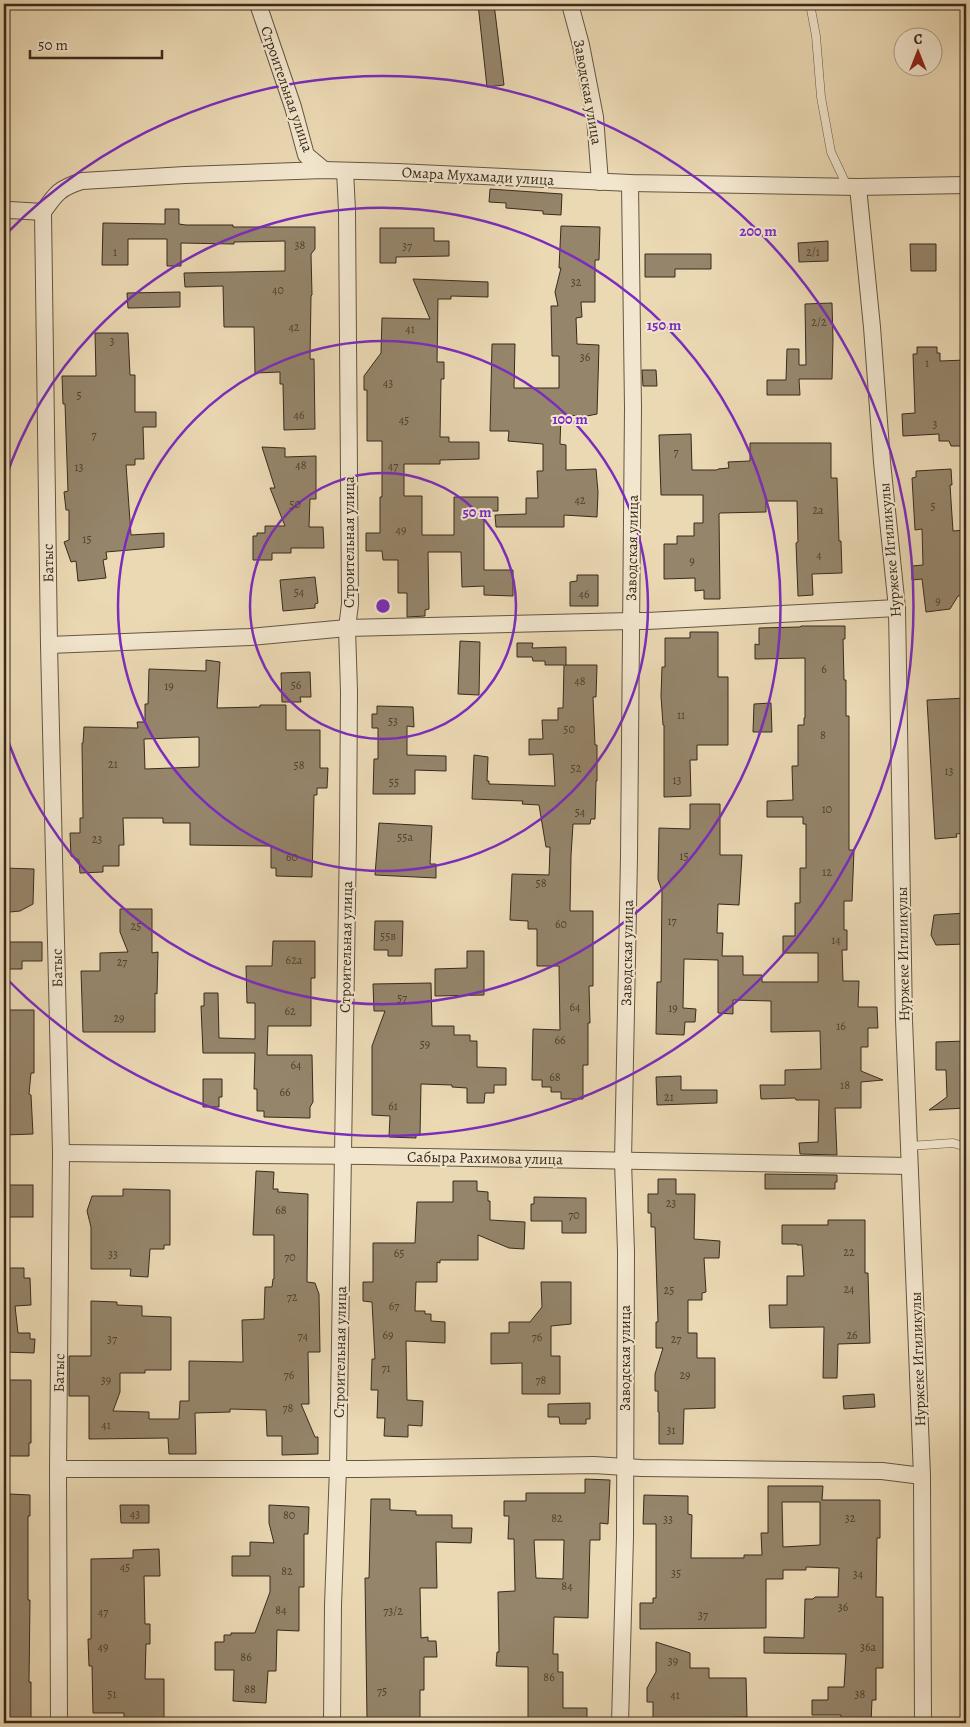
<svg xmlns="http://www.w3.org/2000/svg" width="970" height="1727" viewBox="0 0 970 1727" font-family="Alegreya,serif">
<rect width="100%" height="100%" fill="#ebd9b4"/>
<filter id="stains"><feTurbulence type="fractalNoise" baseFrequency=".004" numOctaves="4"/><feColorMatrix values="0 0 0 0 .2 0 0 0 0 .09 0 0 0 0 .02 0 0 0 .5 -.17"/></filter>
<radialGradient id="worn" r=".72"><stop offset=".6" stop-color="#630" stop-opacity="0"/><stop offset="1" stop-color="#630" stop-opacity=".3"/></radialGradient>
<g fill="#95856b" stroke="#382b1c" fill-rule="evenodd">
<path d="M478,4h16l10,81 -17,2z"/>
<path d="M490,189l72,5 -1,21 -18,-1v-3l-37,-3v-5l-17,-1z"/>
<path d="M165,209h14v15l7,1h47v2h82v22l-4,5 1,41 -1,1 -1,63h4l1,70 -31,1 -1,-46h-3v-12l-25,1 -1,-46h-30l-1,-41 -38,1 -1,-14 101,-2v-30l-51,1v2l-53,-1v23h-14v-27h-39v26h-26l1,-42 62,1z"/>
<path d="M561,226l39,1 -1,33h-4v42h-14l1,15 -6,1 1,26 22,1 -2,69 -10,2 -26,-1 -1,29 6,1v25l30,-1 2,23 -1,25 -33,-2v12h-68l-1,-12 31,-1v-16h12l-1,-27h6v-27l-35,-3 1,-10h-19l2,-87h23l-1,44h45v-32h-7l-1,-50h7l-3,-14 6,-24h-2z"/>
<path d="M380,228h54v13h15v15l-53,1v6h-16z"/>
<path d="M828,241v20l-29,1 -1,-19z"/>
<path d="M910,244h26v27h-25z"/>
<path d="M645,254h66v15h-36v8h-30z"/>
<path d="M413,279l75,3v15l-37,-1v3h-13l-1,63h7v17h-3l-1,58h9v5h30v17l-39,1v4h-36v32h18v39h32v-38h44v14h-14v59h29v26l-29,-1v-9l-22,1 -1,-35h-33l1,57 -4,1v6l-18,1v-24h-9v-33h-15l-1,-9h-16v-18h14v-36h2v-56h-15v-51h-3v-14l17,-23 1,-35 48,1z"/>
<path d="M180,292v15l-52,1 -1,-15z"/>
<path d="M832,303l1,37 -1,39h-33l1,16h-33v-15h19l1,-31h12v16h7l-1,-61z"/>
<path d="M95,333h33l2,42h5v37h21v15h-13l1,32h-9v6h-9l5,70 33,-2v14l-58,5 1,7 -4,1 3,18 -28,3 -2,-20 -5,1 -7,-20 5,-2v-30h-3l-2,-18 4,-1 -3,-87h-2l-1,-28h34z"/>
<path d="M917,347h20v6h3v8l26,-1v76h-3l1,10h-13l-2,-5h-10v-7l-36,2 -1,-22 13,-1 -2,-59h4z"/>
<path d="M642,370h14l1,16h-14z"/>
<path d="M691,434l1,36h25l1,-1 11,-1 -1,-6 22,-1v-18h81v35h6l2,63h2l1,32 -30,1 1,21 -15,1 -2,-53 2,-1 -1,-41h-31v11l-46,1 -1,1 1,85h-16v-9l-9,1v-13l-31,1v-35h13v-8h17v-13h9v-28h-42l-2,-60z"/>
<path d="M262,447l23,1v9l31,-1v43h-6l-1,28h14l1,21h-33v5h-19v7h-19v-24h4v-3h8v-7h20l-15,-38h5z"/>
<path d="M951,469l1,16h-2l3,46 13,-1v65l-8,1 -8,13 -24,3 -4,-33 -10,1v-14l11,-1 -1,-36 -7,1 -3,-52 4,-1v-6z"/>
<path d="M577,575h21v31h-28v-24l7,-1z"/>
<path d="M315,577l3,26 -3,1v4l-32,3 -3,-31z"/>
<path d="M801,626h44v13h-2l1,41h2v36h3v134h5l-2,51h-8v29h3v20h-5l1,31h16l-1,26h19l1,21h-10v19h-7v24l22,9 -22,2v26h-26l2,47 -37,-1 -1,-11 19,-1 1,-42h-23l-1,-2 -34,1 -1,-14h25v-15l36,-1 -1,-38 -49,1v-31l-38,-1v14l-15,-1v-53l-34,-1 -1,49 13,1 -1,13h-10l-1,13 -28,-1 1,-52h4l1,-91 -4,-12 1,-51 31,1v-25h30v51h22l-3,50 -21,-1 -1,29h6l-1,23h21v19h19v7h56v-29h-35v-17h12v-33h5v-35h6v-44h-3v-7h-36v-16l26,-1 -1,-34h6v-41h6v-7h1v-60l-50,1v-15l4,1v-17l41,-1z"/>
<path d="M690,632h28v45h10v68h-31v15h-7l1,36 -27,1v-72h-1l-2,-29 1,-29h3v-29h25z"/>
<path d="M460,641l20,1 -1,53 -21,-1z"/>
<path d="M517,643h16l-1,5 34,-1v18h-1h32l-1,32h-3l2,48h2v36h-1l-1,38h-4l-1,5h-17l-2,32 -1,55h23v75h-4l1,37h-2v42h-5v34h-22v-7h-10v-5h-9v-7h-10l1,-51 27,1 -1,-64h-22v-37h-9v-8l-18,-1 2,-46 37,1 1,-28h-4l-7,-42 -17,-1 1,-3 -51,-2 2,-44 14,2 -1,24h2v3l66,2 -2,-32 -24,1v-16h14l-1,-19h16v-12h5l1,-43h-19v-4h-12l-1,-4h-15z"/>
<path d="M206,660l14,2 -3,46 43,-1v-2h26v25h34v38h8l-1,20h-10v7h-3l-2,82 -36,-1v-8h-5v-22l-81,-1v-22h-27v-5h-40l1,27h-5v21h-16v6l-23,1 -1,-13 -8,-4 -1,-23h10v-15h3l-1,-75h1l1,-16 54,1 -1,-6h8v-18h3l1,-35 57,2zM199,737v30l-54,2 -1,-30z"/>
<path d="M310,672l1,25h-11l1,5h-19l-1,-29z"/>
<path d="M966,698v135l-10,1 1,3 -22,2 -8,-139z"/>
<path d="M771,703l1,29h-19l1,-28z"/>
<path d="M377,706l36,1 1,20 -7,-1v29l39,1v15l-31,-1v24h-42l1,-35h4v-31h-6v-14h5z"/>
<path d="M379,823l53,3 -2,38h6v14l-61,-3z"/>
<path d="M4,868l30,1 -1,35 -13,7 -10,1 -6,-3z"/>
<path d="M120,909h32v44l6,-1 -1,42 -2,-1v39h-72l-2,-61h19v-18l28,-1 -8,-20z"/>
<path d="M966,913v31l-30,1 -5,-10 3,-20z"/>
<path d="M375,921h28l-1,35h-14v-6h-14z"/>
<path d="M273,941h42v37h-4v48h-43l-1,29h45l1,47 -3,5v11l-46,-1v-6h-7v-22h-3l1,-36h-52l-2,-47h3v-13h14l1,45 36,1v-36h-8l-1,-37h26z"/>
<path d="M4,942h38v19h-20v8h-18z"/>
<path d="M467,951h17v44l-49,1v-27l32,-1z"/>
<path d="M431,983l1,43h22v9h16v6h7v26l29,1v17h-12v8h-9l-1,10h-17v-15l-15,-1v-2l-31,-1 -1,51h-4v3l-27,-1 1,-21 -18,-1v-69l13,-35h-11l-1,-27z"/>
<path d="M4,1010h30v63h-3l-2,21 2,1 2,39 -29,1 2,-62h-2z"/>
<path d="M966,1041v67l-37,2 18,-13 -1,-27h-10v-28z"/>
<path d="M681,1076v14h36v13l-60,2 -1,-28z"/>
<path d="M203,1079h19v18h-3v10h-16z"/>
<path d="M256,1171l18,1 -1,17h5v3l30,2 -1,88 8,1 4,11 1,58h-12l1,52h-8l14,33h3v17l-36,1v-19h-15l-1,-26 -36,-1v3l-35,1 1,41h-27l-1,-16 -79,1v-43h-20v-40h22v-55l26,1v3l25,1v10l29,1v53h-26v3h-25v19l-7,19 36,1v7h30l1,-18h9v-40l54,1 -1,-42 22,-1 1,-32h7l1,-8h1v-44h-21z"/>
<path d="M765,1174l72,1v7h-2v7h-70z"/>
<path d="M658,1179h18v15h19l-1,45 26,2 -1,17h-15l2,34 -4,1v7h-14v33h9v25h18v50l-31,1 -1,35h-24v-32h-1v-21h-3v-17l8,-26h-7v-26h2l-3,-95h-4v-14h-3v-19h10z"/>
<path d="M453,1181h24v10l11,1v9h2v19l35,2 -1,27 -15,-1 -31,-13v25h-38v3l-3,-1v20h-21l-1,29h10v3h6v7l14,1v21l-39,-2 1,59 16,1 -1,25 -14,-1v12l-24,-1 1,-18h-8l1,-28h-7l1,-31h3l-3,-57 -9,-1v-19h10v-39h42l2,-41h36z"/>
<rect x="4" y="1185" width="29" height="32"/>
<path d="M123,1189l47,1v55h-6v4h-14l-2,28 -18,-1 1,-7h-40v-42l-4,-16 5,-15h31z"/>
<path d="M534,1197l52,1v35h-24v-12h-31v-17h3z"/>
<path d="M828,1220h37v53h3l2,70 -32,1 -1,34h-14l1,-51 -54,1 -1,-23h18v-29h17l-2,-31h-5v-1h-15v-19h46z"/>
<path d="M4,1268h20v10h6l1,27 -16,1 3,27h12v6h5l-1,14 -30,-1z"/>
<path d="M541,1282h30v42l-20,2v30h9v38h-38v-31l-31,1v-31h18v-11h21l12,-15z"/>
<path d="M4,1380h27v63h-2v13h-25z"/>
<path d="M874,1394l1,13 -31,2 -1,-13z"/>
<path d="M590,1403v16h-4v5h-26l-1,-7h-11v-13z"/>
<path d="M585,1479l25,1 -2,44 -8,-1v17h-10l-2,78 -34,-1 -1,37h5v18h5v36h24v15h-59v-56l-32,-1 1,-14h2l-1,-60 17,-1 -1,-52h-6l1,-23h-5v-15h22v-8h59zM534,1540h30l-1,39 -27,-1z"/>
<path d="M768,1486h55l-1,14h58v38h-3l-1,59h7v71h-7v32h-4l-1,23h-30v-8h-29v-15h16v-13h16l2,-33 -82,-1v-16l40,1 1,-39h8l2,-2h23l1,-29 -33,-1v3h-23v9h-17v49l-126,1v-26h13v-5h3v-74h-13l1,-29 44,1v18l4,1 -1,43h53v-3h18l-1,-22h7zM782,1502h38v43l-37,2z"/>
<path d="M9,1494l21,1v21h-2v84h2l-1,82h2v36h-27l1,-90h-1v-99h6l-5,-20 4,-3z"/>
<path d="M371,1499h19v11l26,1v4h36v13h20l-1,15 -35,-1 1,46h-17l1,50 7,-1v4h8l1,16h-13v33h-4v33h-21v-4h-32l-2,-141h4z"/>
<path d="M120,1505h29v18h-28z"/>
<path d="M269,1505l40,2 -1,27h-4v53h-5v44l-22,-1 -1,41h-8l-2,32 -33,-2 1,-31h-19v-28h9v-7h7v-2h24l15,-41v-16h-38v-20h18v-14l24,1 -5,-20z"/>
<path d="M159,1549l1,27h-16l1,48h5v20h-4l-1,35h19v44h-40v-10h-31l-1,-47h-3l-1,-27h3v-80l42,-1v-8z"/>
<path d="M656,1642l34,11v15h19v10h37l1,39 -37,1v5h-57v-21h-6v-14l9,-16z"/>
</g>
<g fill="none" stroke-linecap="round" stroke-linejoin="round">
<g stroke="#655642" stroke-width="9">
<g id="lane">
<path d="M810,4l6,32 5,61 10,55 16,34"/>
<path d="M909,1146l44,-3 13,4"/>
</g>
</g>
<g stroke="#655642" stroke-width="18">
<g id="street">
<path d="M258,4l35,103 13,48 18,15"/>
<path d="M570,4l11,41 14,72 5,65"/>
<path d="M858,187l14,140 10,135 15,146 7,412 18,456 1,247"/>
<path d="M4,211l6,-1 33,2c13,-19 17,-24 39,-31l103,-6 139,-5 73,2 233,11 228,4 108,-2"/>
<path d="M43,212l6,433 12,508 -3,316 1,254"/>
<path d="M49,645l201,-8 97,-9 284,-7h16l250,-13"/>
<path d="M61,1153l307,3 541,10"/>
<path d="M58,1469h306l230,-4 47,3 241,3 40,5"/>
<path d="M332,1723l1,-118 5,-137 10,-630 1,-146 -2,-64 3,-24 -3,-394 -2,-39"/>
<path d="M620,1723l5,-186 1,-285 -3,-91 6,-304 4,-449 -3,-225"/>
</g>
</g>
<use href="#lane" stroke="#f2e6ce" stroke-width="8"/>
<use href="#street" stroke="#f2e6ce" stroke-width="16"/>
</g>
<g fill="none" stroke="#7b2cbf" stroke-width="2.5">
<circle cx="383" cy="606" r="133"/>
<circle cx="383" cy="606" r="265"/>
<path d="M4 483A398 398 0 1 1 4 729"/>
<path d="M5 235A530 530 0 1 1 5 977"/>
</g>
<g text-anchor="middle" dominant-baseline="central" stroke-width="4" stroke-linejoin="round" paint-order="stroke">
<g font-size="12" fill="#4f4230">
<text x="300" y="245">38</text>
<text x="407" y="246">37</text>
<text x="115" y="252">1</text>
<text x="813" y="252">2/1</text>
<text x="576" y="282">32</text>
<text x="278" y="290">40</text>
<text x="819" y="322">2/2</text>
<text x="294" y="327">42</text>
<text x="410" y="329">41</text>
<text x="112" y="341">3</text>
<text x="585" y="357">36</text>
<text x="927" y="363">1</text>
<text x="388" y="383">43</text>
<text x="79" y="395">5</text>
<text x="299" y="415">46</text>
<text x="404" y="420">45</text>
<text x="935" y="424">3</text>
<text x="94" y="435">7</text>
<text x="676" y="452">7</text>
<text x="301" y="465">48</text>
<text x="393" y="466">47</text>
<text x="79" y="467">13</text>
<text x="580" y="500">42</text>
<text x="295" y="504">50</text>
<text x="933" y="506">5</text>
<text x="818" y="510">2а</text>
<text x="401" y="530">49</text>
<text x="87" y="539">15</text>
<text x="819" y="555">4</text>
<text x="692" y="561">9</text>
<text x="299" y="592">54</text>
<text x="584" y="594">46</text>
<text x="938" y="601">9</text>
<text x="824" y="669">6</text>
<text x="580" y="681">48</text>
<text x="296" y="685">56</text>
<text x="169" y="686">19</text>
<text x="681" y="715">11</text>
<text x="393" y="721">53</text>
<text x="569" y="729">50</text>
<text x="823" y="735">8</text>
<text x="113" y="764">21</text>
<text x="299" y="765">58</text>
<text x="576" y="768">52</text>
<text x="949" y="771">13</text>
<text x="677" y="780">13</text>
<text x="394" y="782">55</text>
<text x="827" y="809">10</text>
<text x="580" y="812">54</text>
<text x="405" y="837">55а</text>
<text x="97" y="839">23</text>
<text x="684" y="856">15</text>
<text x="292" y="857">60</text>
<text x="827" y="872">12</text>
<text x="541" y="883">58</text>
<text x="672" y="921">17</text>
<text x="561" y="924">60</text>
<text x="136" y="926">25</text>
<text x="388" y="936">55в</text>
<text x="836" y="940">14</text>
<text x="294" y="960">62а</text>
<text x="122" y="962">27</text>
<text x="402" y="998">57</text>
<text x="575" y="1007">64</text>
<text x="673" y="1008">19</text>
<text x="290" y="1011">62</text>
<text x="119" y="1018">29</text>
<text x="841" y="1026">16</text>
<text x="560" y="1040">66</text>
<text x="425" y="1044">59</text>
<text x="296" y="1065">64</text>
<text x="555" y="1077">68</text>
<text x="845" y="1085">18</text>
<text x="285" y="1092">66</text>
<text x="669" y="1097">21</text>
<text x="393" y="1106">61</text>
<text x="671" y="1203">23</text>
<text x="281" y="1210">68</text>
<text x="574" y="1215">70</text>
<text x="849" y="1252">22</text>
<text x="399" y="1253">65</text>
<text x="113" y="1254">33</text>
<text x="290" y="1257">70</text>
<text x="849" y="1289">24</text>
<text x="669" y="1290">25</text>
<text x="292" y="1297">72</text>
<text x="394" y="1306">67</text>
<text x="388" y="1335">69</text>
<text x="852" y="1335">26</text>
<text x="303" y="1336">74</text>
<text x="537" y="1337">76</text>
<text x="112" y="1339">37</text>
<text x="676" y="1339">27</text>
<text x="386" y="1368">71</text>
<text x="289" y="1375">76</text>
<text x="685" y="1375">29</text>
<text x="106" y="1380">39</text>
<text x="541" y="1380">78</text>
<text x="288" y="1408">78</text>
<text x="106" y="1425">41</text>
<text x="671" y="1430">31</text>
<text x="135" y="1514">43</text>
<text x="289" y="1515">80</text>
<text x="557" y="1518">82</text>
<text x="850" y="1518">32</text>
<text x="668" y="1519">33</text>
<text x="125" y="1567">45</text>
<text x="287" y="1571">82</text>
<text x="676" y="1573">35</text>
<text x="858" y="1574">34</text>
<text x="567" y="1586">84</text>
<text x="843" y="1607">36</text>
<text x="281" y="1610">84</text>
<text x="393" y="1611">73/2</text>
<text x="103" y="1612">47</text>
<text x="703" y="1615">37</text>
<text x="103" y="1647">49</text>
<text x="868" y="1647">36а</text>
<text x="246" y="1657">86</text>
<text x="673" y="1661">39</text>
<text x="549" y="1677">86</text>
<text x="250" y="1689">88</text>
<text x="382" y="1691">75</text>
<text x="112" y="1694">51</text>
<text x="860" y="1694">38</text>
<text x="675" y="1695">41</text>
</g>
<g font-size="15" fill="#382b1c" stroke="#f2e6ce">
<text transform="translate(287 89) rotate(71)">Строительная улица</text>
<text transform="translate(588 92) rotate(80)">Заводская улица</text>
<text transform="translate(478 176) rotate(3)">Омара Мухамади улица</text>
<text transform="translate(349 542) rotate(-90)">Строительная улица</text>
<text transform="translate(632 548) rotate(-89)">Заводская улица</text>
<text transform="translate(890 550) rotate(-95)">Нуржеке Игиликулы</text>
<text transform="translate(48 563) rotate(-91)">Батыс</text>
<text transform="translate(346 947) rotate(-89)">Строительная улица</text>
<text transform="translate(627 953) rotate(-89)">Заводская улица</text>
<text transform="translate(903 954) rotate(-91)">Нуржеке Игиликулы</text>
<text transform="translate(57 968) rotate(-91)">Батыс</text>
<text transform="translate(485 1158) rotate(1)">Сабыра Рахимова улица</text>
<text transform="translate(340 1352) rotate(-89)">Строительная улица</text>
<text transform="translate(625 1358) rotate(-90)">Заводская улица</text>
<text transform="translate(918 1359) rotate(-92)">Нуржеке Игиликулы</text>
<text transform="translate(59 1373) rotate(-89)">Батыс</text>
</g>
</g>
<circle cx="383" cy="606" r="8" fill="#7b2cbf" stroke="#f2e6ce" stroke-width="2.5"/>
<g font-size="15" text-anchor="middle" font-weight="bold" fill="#7b2cbf" stroke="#f2e6ce" stroke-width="4" stroke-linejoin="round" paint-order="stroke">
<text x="758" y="236">200 m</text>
<text x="664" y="330">150 m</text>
<text x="570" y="424">100 m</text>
<text x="477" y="517">50 m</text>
</g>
<rect width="970" height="1727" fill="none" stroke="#ebd9b4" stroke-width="20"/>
<rect x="5" y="5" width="960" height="1717" fill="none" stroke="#382b1c" stroke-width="2.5"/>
<rect x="10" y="10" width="950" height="1707" fill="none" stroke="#382b1c"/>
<g transform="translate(918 52)"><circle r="24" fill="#f2e6ce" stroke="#a89b87"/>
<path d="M0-4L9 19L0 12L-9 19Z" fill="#8f2418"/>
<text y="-8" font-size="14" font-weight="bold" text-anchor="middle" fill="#382b1c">С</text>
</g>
<path d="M30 50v8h132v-8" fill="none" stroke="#382b1c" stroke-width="2.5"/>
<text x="38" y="50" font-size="15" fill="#382b1c" stroke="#f2e6ce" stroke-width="4" paint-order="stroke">50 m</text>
<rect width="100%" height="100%" filter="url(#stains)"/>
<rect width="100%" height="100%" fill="url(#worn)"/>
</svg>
